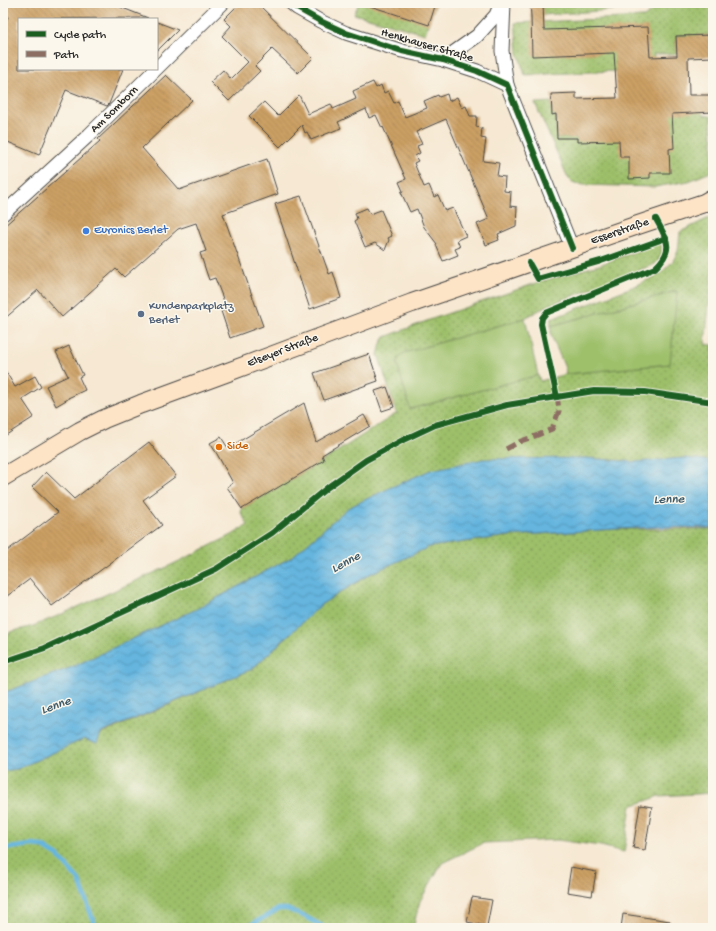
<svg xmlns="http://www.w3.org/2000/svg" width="716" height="931" viewBox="0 0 716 931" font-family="'Gochi Hand',sans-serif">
<defs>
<pattern id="grass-dots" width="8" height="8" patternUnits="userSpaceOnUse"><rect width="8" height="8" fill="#9ec06a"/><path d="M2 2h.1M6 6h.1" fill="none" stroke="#819c57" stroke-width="1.8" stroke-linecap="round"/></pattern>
<pattern id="water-waves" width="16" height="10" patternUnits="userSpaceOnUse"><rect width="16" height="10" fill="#65b5df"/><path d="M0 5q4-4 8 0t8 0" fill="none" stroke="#5393b5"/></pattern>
<pattern id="building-back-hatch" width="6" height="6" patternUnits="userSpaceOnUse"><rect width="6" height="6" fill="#cca065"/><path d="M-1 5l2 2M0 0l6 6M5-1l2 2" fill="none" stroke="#a68353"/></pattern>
</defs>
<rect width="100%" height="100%" fill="#fbf7ec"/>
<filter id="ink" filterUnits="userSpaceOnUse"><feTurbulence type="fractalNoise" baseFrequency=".025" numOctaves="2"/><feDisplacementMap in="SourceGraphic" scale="8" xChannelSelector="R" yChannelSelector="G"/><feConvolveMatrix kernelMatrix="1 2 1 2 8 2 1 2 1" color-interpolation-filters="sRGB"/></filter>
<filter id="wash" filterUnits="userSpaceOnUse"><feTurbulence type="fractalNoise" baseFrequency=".012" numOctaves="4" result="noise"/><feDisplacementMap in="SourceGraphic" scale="16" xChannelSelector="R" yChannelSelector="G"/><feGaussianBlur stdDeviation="0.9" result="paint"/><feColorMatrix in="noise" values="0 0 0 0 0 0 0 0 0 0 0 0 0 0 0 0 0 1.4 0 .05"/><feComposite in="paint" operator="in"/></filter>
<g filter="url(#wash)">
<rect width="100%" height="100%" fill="#f6e8d2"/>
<g fill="url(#grass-dots)" stroke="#64764a">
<path d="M359,3h77l-11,31 -71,-20z"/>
<path d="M543,3h106l-7,5 -99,7z"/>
<path d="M664,3h49v32l-37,1v18h-22v19l-38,1 -1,-3 -90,4 -7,-22 -3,-30 129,-6z"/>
<path d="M702,99l1,16 8,1 1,22h1v33l-24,10 -34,6 -71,-2c-7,-1 -12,-2 -16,-7l-33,-75 16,-1 1,12h3l2,24h20v4z"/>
<path d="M713,216v56l-1,2 -7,70 8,1v116l-29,-3 -48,4 -50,-4 -155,12 -37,16 -46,22 -56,49 -95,52 -127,59 -67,25v-52h2l5,-9 23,-6 29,-12 105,-47 65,-32 16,-10 -7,-12 1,-4 82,-49 73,-47 -19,-58 3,-12 4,-6 47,-18 110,-38 57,-16 62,-23c1,10 2,15 -6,22l-108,42 -22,12 -121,35 6,56 128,-34 2,6 26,-7 103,-10 7,-73 -125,35v-7l86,-34 23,-11 13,-13 5,-10 2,-19z"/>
<path d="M616,529h97v264l-53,3 -29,10 -7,46 -23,-6 -44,-6 -73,3 -42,20 -22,38 -7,27h-410v-157l14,-2 67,-30 12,5 5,-10 151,-65 70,-65 48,-30 59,-27 79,-11z"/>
</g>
<g fill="#9ec06a" stroke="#64764a">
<path d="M677,291l-7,73 -104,10 -1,-6 -14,-33v-9z"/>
<path d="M525,318l13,57 -128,34 -13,-46 2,-5 5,-5z"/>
</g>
<path fill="url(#water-waves)" stroke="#487085" d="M586,458l50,4 48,-4 29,3v67l-54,-1 -43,2 -108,7 -79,11 -59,27 -48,30 -70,65 -151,64 -4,11 -13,-5 -67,30 -14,2v-78l67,-25 127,-59 95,-52 56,-49 46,-22 37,-16 53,-11z"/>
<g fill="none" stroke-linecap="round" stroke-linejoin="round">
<g stroke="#65b5df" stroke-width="4.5">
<path d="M3,849l28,-4 11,1 16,10 21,24 17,48"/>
<path d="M245,928l34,-19h8l19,8 16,9 2,2"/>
</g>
</g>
<g id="blocks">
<g fill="url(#building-back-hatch)">
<path d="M3,3h107l38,15 -129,1v50h104l-14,35 -2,2 -41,-16 -27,65 -36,-15v-112l5,-11 -5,-2z"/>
<path d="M240,3h17l56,55 -15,15 -26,-24 -17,17 5,5 -31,30 -19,-19 13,-12 8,9 17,-17 -26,-26 9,-10 -7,-7z"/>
<path d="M368,3h68l-7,22 -62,-20z"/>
<path d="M530,3h13l1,27 104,-3 2,30 27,-1 -1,-20 37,-1v22l-25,1 1,37h24v17l-41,2 2,34 -5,1 1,24h-20v5l-21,1v-22h-9l-1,-16 -42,1v-4h-20l-1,-24 -4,1 -1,-21 25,-1v6l41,-1 -3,-45 -82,3 -1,-40z"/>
<path d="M157,22l21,8 -21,21z"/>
<path d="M166,75l26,25 -50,48 37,42 88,-31 11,35 -55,20 40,112 -33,12 -9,-27 6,-2 -12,-31 -6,2 -9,-27 6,-2 -10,-28 -18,6 -54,48 -8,-8 -54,48 -24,-27 -35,30v-93l97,-86 -2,-2z"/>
<path d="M373,82l3,6 5,-3 3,8 4,-2 6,12 4,-2 7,16 22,-9 -3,-7 14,-6 1,2 8,-3 2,7 8,-4 5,11 4,-2 4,10h7l-1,11 6,1 -1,10 5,1 -3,22 16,2 -2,13 8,1 -1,14 7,1 -1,14 7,1 -1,19 -18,8 1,3h-1l1,3 -13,5 -9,-21 12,-5 -43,-100 -30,13 6,12 -5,2 3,7 -5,3 3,5 -4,2 10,24 5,-2 5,12 4,-2 7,16 8,-3 13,28 -9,4 3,7 -5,2 3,6 -15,6 -7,-16 1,-1 -13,-17 -7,-18 -7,3 -9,-20 2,-1 -4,-9 7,-3 -23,-52 -1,1 -6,-13 -7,3 -3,-9 -28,13 3,6 -30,12 -4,-8 -2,1 -3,-8 -22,22 -31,-31 15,-14 14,14 21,-21 9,19 23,-10 2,5 23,-10 -3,-8z"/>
<path d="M301,196l28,78 4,-2 8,26 -31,11 -35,-105z"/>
<path d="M367,208l3,6 11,-4 11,26 -4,2 1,2 -4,10 -10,-7 -10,4 -11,-26 3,-2 -2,-6z"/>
<path d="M69,346l14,29 -4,2 6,13 -17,8v1l-12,7 -10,-20 22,-10 -12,-24z"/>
<path d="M369,354l9,27 -54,19 -10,-27z"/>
<path d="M3,367l12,20 20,-11 6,11 -19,12 12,18 -31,20z"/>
<path d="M387,387l7,20 -12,4 -7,-20z"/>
<path d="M304,403l12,39 48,-27 6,11 -48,29 2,5 -82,49 -15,-22 6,-4 -16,-29 -7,-11 11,-6 7,11z"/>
<path d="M149,442l27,34 -33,24 19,25 -110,81 -22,-27 -27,20v-45l55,-42 -26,-25 14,-15 28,27z"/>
<path d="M640,805l12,2 -7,43 -12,-2z"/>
<path d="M571,867l25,5 -4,24 -25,-4z"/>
<path d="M472,897l20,3 -5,26 -20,-4z"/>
<path d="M623,914l47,7v7h-49z"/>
</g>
</g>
</g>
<g filter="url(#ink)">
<use href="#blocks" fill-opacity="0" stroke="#494744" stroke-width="1"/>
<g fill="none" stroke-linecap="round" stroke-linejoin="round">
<g stroke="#494744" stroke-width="15">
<g id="street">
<path d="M291,3l6,5 23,13 26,12 56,18 41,9 34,11 30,14 65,163"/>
<path d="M504,3l-2,48 5,34"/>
<path d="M443,60l34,-24 19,-21 5,-12"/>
<path d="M3,214l86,-79 134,-132"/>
</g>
</g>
<g stroke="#494744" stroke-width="20">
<path id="secondary" d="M3,477l77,-46 24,-12 37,-15 87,-32 184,-69 226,-78 66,-22 9,-5"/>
</g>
<use href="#street" stroke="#fff" stroke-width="13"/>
<use href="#secondary" stroke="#fee4c6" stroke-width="18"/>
<path stroke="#8d6e63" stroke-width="5" stroke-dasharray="10 5" stroke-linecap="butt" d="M506,449l15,-8 17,-6 14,-6 7,-18 -2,-17"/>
<g stroke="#fbf7ec" stroke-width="8">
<g id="cycleway">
<path d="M291,3l6,5 23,13 26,12 56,18 41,9 34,11 30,14 65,163"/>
<path d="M529,263l9,16 63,-18 65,-23"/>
<path d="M557,397l-16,-73 1,-6 4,-5 109,-45c20,-19 12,-28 1,-49"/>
<path d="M3,662l42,-14 171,-79 56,-36 56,-46 38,-27 37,-20 32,-15 72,-20 87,-14 51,1 68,10"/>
</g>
</g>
<use href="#cycleway" stroke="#1b5e20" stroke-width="6"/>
</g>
</g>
<circle fill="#3f7fe0" stroke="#fbf7ec" stroke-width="1.5" cx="86" cy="231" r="4"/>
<circle fill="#5c6f8a" stroke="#fbf7ec" stroke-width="1.5" cx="141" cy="314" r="4"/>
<circle fill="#e8710a" stroke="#fbf7ec" stroke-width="1.5" cx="219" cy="447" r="4"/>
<g text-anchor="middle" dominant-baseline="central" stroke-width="3" stroke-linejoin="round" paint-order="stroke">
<g font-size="12" fill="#2b2b2b" stroke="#fbf7ec">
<text transform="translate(427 46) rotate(16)">Henkhauser Straße</text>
<text transform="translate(115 110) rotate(-44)">Am Somborn</text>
<text transform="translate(620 232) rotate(-19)">Esserstraße</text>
<text transform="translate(283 351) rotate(-21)">Elseyer Straße</text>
</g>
<g font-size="12" fill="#366cbe" stroke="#fbf7ec" text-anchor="start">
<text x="94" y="231">Euronics Berlet</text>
</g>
<g font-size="12" fill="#4e5e75" stroke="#fbf7ec" text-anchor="start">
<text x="149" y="307">Kundenparkplatz<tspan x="149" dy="14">Berlet</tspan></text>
</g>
<g font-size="12" fill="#c56008" stroke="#fbf7ec" text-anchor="start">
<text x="227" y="447">Side</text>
</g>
<g font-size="13" font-style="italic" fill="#3f5b6a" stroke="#fbf7ec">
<text transform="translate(669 500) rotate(-1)">Lenne</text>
<text transform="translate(346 563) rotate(-29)">Lenne</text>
<text transform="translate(56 706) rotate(-20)">Lenne</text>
</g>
</g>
<rect width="716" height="931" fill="none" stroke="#fbf7ec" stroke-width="16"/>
<rect x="18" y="18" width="140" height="52" fill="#fbf7ec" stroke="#a8a59f"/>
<rect x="26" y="31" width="20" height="6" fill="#1b5e20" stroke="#a8a59f"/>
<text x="54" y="38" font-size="12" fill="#2b2b2b">Cycle path</text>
<rect x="26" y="51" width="20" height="6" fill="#8d6e63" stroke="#a8a59f"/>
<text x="54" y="58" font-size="12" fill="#2b2b2b">Path</text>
</svg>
